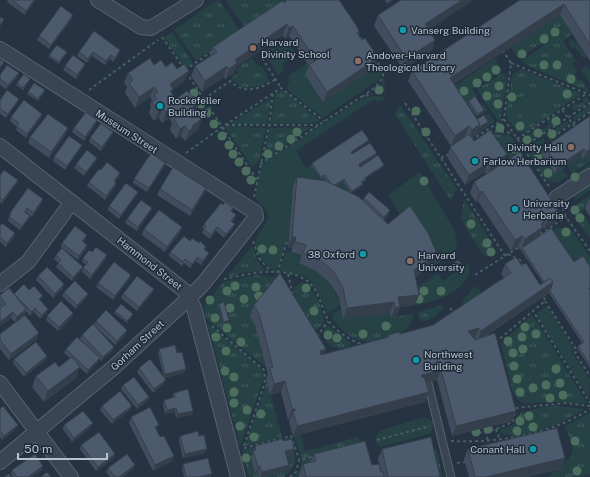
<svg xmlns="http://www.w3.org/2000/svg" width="590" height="477" viewBox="0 0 590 477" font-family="'Public Sans',sans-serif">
<defs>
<pattern id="grass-tufts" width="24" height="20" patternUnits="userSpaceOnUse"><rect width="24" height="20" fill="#274244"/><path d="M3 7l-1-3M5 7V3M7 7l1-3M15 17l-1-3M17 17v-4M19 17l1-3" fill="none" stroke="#445c5e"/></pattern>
</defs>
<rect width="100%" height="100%" fill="#253343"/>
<g fill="url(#grass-tufts)">
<path d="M217,0h2l21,31 -44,30 -22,-31z"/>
<path d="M226,0h61l-42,28z"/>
<path d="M560,15l12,19 -9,7 13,20 -4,2 5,8 -3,3 5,7 3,-2 7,13 -63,-27 -4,-5 22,-14 -1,-3 -25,15 -7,-11z"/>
<path d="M172,32l21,31 -7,5 -22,-31z"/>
<path d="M252,58l4,6 6,3 8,14c-14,7 -28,12 -39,-3l7,-5 -3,-4z"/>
<path d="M521,69l58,24 2,1 -55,38h-8l-11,-14 -1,-5 6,-38z"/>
<path d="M503,73l4,4 -6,42 -21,-32z"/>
<path d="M384,78l1,14 -13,-1 9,-6z"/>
<path d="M281,91h3l36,30 -6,2 -43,1 4,-29z"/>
<path d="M587,97l3,4 -15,10 -4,-4 5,-4 2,2 5,-3 -1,-3z"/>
<path d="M271,98l-4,26h-37z"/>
<path d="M400,105l57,84 -7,11 -55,-86z"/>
<path d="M558,115l2,6 -35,23 -4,-3 13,-10 2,3 13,-9 -2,-3z"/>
<path d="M226,126l40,2 -7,33 -7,6 -27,-40z"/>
<path d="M311,127l-47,32 6,-31z"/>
<path d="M493,134l17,1 13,19 -11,8z"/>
<path d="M543,138l7,11 -8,5 13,20 7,-5 5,7 -10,7c-14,1 -24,-25 -31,-35z"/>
<path d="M590,155v6l-18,12 -5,-7 14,-10 2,3z"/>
<path d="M590,164v5l-23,15 -3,-2z"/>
<path d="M590,184v6l-14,10 -3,-5z"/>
<path d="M590,195v10l-9,6 9,14v13l-18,-25v-5z"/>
<path d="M464,199l28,44 2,8 -8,5 -4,-2 -20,-33 -1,-5z"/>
<path d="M252,246l6,16 8,9 -19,1 -20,5z"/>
<path d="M256,275l23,3 -24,47 12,43 -61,-49 -3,-11 20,-26z"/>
<path d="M301,282c13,3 25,31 22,43l-9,6 -13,-17 -8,-25z"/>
<path d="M443,305l1,3c-6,6 -17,17 -25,11l-1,-7z"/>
<path d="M413,313c3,21 -38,32 -54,27 -9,-2 -18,-11 -25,-18l6,5 47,-5 4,-4z"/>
<path d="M532,315l55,88 -36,-1 -27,1 -6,-3 -5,-8 -12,-47 2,-3z"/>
<path d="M208,324l54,45 2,8 -24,70z"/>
<path d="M327,325l23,17 1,3c-13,10 -35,-4 -24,-20z"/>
<path d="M267,381l15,56 -37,9z"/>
<path d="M555,406l30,3c-18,11 -65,34 -85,24v-4l12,-3 8,-13 23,-6z"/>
<path d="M590,413v61l-11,3h-29c22,-27 30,-12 15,-51z"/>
<path d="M301,434l4,17 53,-14 4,14 -63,26h-5c13,-13 5,-26 0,-41z"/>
<path d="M288,438l2,1c7,19 9,22 -6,38h-20l-11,-25 1,4 -3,1 4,15h3l1,5h-10l-7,-25 1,-2z"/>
<path d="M433,446l4,5 6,26h-9z"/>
</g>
<g fill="#274244">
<path d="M572,39l3,4 2,-1 10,14 -3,3 -9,-12 -3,2 -4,-7z"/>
<path d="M281,40l2,3 4,-3 9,14 -14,10 3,6 -7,5 -9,-14v-6l-3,-5z"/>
<path d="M365,47l17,26 -2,6 -57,39 -36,-29 1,-7h2l-2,-6 19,-13 5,6 -6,6 17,27z"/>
<path d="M495,58l6,12 -29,19 5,7 -9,7 9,13 6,-4 -2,-5 3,-2 4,5 -17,11 -21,-32z"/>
<path d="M587,65l3,5v13l-9,-14z"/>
<path d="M541,84l13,19 -28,19 -13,-19z"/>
<path d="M480,87l21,32 -3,2 -21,-31z"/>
<path d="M378,96l6,1v3l-6,2 -3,-2 -5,2 -74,49 10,17 5,-3 9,14 4,-2 19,4 10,15 -60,-9 -4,50 -12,33 -4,1c-8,-6 -20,-21 -17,-32 2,-7 11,-13 12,-21 2,-9 -10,-13 -12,-20 -2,-6 5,-27 6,-34l96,-63 10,-4z"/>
<path d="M590,105v6l-15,9 -3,-2z"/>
<path d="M489,113l6,9 -19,13 -2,-3 13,-8 -4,-7z"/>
<path d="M565,122h3l2,2 -19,13 5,8 -2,1 -8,-11z"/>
<path d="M420,172l35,59 2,17 -23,18 -10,-22 -24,-29 -12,-20z"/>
<path d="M559,227l13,4 18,26v12l-17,-5 -23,-34z"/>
<path d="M286,251l16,4 28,28 11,22 -13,8 -17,-32 -8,-5 -24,-6z"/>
<path d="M469,262c6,27 -33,40 -54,43l-3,-15 26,-17 5,8z"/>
<path d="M474,286l5,3 5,10 -19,8 -3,-5z"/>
<path d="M547,306l27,44 -3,1 19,28 -1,19 -53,-84z"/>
<path d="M342,308l48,5 1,5c-12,12 -50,20 -59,0l2,-5z"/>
<path d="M528,318c8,23 -9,17 -20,25l-5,-1z"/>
<path d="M537,322l24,38 -18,-12 -7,-11 -5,-3v-5z"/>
<path d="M425,417l8,4 -1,12 -51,14 -5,-4 -1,-5 6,-8z"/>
</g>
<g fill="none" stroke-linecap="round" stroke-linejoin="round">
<g stroke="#586370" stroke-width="9">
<path id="lane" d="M428,383l23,94"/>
</g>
<g stroke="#586370" stroke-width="16">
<g id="street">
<path d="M98,0l43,27 10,1 45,-28"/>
<path d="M0,49l255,163 1,5 -53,67 -14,14 -75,69 -114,95"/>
<path d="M0,146l185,145 9,17 44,169"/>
<path d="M556,198l34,-22"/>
<path d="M0,284l28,-22 44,-60"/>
<path d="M0,383l71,94"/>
</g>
</g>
<g stroke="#455f61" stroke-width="2" stroke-dasharray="3 3" stroke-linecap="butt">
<path d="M357,33l7,9"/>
<path d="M162,37l21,30"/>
<path d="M262,58l19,30"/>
<path d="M511,63l79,32"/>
<path d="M185,70l28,-19"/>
<path d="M186,72l71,108"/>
<path d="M89,90l69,-50"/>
<path d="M362,97l13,-10 8,-9v-7l-8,-12"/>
<path d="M204,99l26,-18c15,15 31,7 46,-2"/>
<path d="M405,103l100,153"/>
<path d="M562,110l14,18"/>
<path d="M504,119l46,69"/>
<path d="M226,125h92"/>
<path d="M489,131l24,2"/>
<path d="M553,137l37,-25"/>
<path d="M517,139l69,-45"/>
<path d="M471,140l33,-21 7,-56 -8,-12"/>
<path d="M523,147l67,-44"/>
<path d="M186,153l36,-26 59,-39 43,33"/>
<path d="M441,158l8,-4"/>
<path d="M260,164l101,-67 11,-3"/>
<path d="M254,197l15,-71 4,-33"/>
<path d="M563,208l3,9 24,34"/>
<path d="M540,234l26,-17"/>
<path d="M253,241l6,17 12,14"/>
<path d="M508,254l12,6 4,6"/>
<path d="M277,273l10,-31"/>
<path d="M288,274l5,21"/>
<path d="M475,275l44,-28"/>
<path d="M224,279c25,-5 59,-14 82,1 12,8 15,26 21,38 6,12 24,23 37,27"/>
<path d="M544,297l1,4 -12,10 57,92"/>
<path d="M545,301l32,50 -2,2 15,23"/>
<path d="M450,308l4,5"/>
<path d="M212,326l52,44 1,9 -1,6 -20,61"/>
<path d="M317,337l11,-16"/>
<path d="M497,343v-2l36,-30"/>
<path d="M513,403l2,5 51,-5 24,3"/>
<path d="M496,429l4,11"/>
<path d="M485,431l3,10"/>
<path d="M479,433l17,-4 17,-7 2,-12"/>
<path d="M377,440l53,-14"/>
<path d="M451,441c49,2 98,-6 139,-32"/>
<path d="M244,448l47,-12 8,23"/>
<path d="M457,463l8,-1"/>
<path d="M290,477l6,-5 3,-12 16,-4"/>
</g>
<use href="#lane" stroke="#394553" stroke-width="7"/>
<use href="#street" stroke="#394553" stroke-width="14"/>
</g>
<g fill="#4c6e5f">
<circle cx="555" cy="32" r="4.5"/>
<circle cx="544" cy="39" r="4.5"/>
<circle cx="522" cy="54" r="4.5"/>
<circle cx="544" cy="65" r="4.5"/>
<circle cx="557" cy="65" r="4.5"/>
<circle cx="496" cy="70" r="4.5"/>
<circle cx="487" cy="77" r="4.5"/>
<circle cx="571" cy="79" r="4.5"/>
<circle cx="477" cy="83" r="4.5"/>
<circle cx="499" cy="86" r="4.5"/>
<circle cx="379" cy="90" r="4.5"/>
<circle cx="464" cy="91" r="4.5"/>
<circle cx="194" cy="93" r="4.5"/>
<circle cx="567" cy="94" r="4.5"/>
<circle cx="487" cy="96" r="4.5"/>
<circle cx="512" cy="97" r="4.5"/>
<circle cx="201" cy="104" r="4.5"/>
<circle cx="498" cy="104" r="4.5"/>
<circle cx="416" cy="111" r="4.5"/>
<circle cx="207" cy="113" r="4.5"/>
<circle cx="556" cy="121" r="4.5"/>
<circle cx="214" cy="124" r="4.5"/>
<circle cx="520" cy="126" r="4.5"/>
<circle cx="500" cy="128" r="4.5"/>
<circle cx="297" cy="132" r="4.5"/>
<circle cx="426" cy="132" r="4.5"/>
<circle cx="538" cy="133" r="4.5"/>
<circle cx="552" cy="134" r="4.5"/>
<circle cx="222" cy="136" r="4.5"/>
<circle cx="291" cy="139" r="4.5"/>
<circle cx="527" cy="140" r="4.5"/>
<circle cx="229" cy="145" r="4.5"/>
<circle cx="279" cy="146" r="4.5"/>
<circle cx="515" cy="149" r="4.5"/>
<circle cx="233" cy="154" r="4.5"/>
<circle cx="268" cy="154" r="4.5"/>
<circle cx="538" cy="158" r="4.5"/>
<circle cx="239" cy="162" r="4.5"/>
<circle cx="246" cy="171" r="4.5"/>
<circle cx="548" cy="173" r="4.5"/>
<circle cx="575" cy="177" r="4.5"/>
<circle cx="251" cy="180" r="4.5"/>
<circle cx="424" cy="181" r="4.5"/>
<circle cx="575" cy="210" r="4.5"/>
<circle cx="580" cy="218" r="4.5"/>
<circle cx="471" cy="224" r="4.5"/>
<circle cx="566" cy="232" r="4.5"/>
<circle cx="487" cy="243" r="4.5"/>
<circle cx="262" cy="249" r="4.5"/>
<circle cx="273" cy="250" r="4.5"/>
<circle cx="491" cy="252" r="4.5"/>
<circle cx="235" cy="286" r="4.5"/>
<circle cx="256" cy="287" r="4.5"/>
<circle cx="306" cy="288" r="4.5"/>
<circle cx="227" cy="291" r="4.5"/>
<circle cx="424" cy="291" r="4.5"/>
<circle cx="441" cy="291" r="4.5"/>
<circle cx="259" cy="296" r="4.5"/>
<circle cx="244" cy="299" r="4.5"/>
<circle cx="419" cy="299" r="4.5"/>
<circle cx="210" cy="300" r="4.5"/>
<circle cx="230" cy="308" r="4.5"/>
<circle cx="314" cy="311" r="4.5"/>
<circle cx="215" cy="318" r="4.5"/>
<circle cx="386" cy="326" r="4.5"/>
<circle cx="525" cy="327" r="4.5"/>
<circle cx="227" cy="328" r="4.5"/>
<circle cx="363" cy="334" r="4.5"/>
<circle cx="536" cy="334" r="4.5"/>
<circle cx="328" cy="335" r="4.5"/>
<circle cx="216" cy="337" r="4.5"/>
<circle cx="522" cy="337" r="4.5"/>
<circle cx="337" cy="338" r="4.5"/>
<circle cx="508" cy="341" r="4.5"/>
<circle cx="241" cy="342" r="4.5"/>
<circle cx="523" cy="349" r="4.5"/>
<circle cx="226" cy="351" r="4.5"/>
<circle cx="513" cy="353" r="4.5"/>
<circle cx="514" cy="366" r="4.5"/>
<circle cx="556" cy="369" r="4.5"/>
<circle cx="225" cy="371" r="4.5"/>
<circle cx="234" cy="377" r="4.5"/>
<circle cx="517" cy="379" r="4.5"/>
<circle cx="560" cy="383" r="4.5"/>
<circle cx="546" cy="385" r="4.5"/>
<circle cx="533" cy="388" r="4.5"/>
<circle cx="234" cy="392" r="4.5"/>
<circle cx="520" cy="392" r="4.5"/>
<circle cx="563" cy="395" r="4.5"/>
<circle cx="550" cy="398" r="4.5"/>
<circle cx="234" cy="403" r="4.5"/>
<circle cx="247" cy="410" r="4.5"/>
<circle cx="261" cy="414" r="4.5"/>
<circle cx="529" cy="416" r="4.5"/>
<circle cx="520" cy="421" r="4.5"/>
<circle cx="240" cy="426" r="4.5"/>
<circle cx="533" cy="427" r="4.5"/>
<circle cx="488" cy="429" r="4.5"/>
<circle cx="517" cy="431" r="4.5"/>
<circle cx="476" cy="432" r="4.5"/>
<circle cx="254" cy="437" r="4.5"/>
<circle cx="575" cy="441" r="4.5"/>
<circle cx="246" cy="458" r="4.5"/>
<circle cx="577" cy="471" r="4.5"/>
</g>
<g fill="#414d5e" fill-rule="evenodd">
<path d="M8,0h27l-10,15 -18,-13z"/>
<path d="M385,0h8l-6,4z"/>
<path d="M520,0h70v61l-30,-46 -106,69 23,35 10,5 -9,5 -2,6 -4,3 2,3 30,21 51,60 -11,7 -1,-1h-1l-2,8 50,54v78l-13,-20 1,-2 4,-3 -33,-50 -65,44 32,74 -4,10 -60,15 -15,-56 -11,3 3,9 -4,10 -132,34 -4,-14 1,-3 -2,1 -7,-28 -11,3 -4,-16 2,-5 -13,-49 -5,-9 4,-11 70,49 63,-16 1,-3 12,-1 33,-9 71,-47 -3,-4 4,-10 17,2 18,19 3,-2 -22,-33 -3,-3 -7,4 -33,-50 -2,1 -6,-9 4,-11 12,-8 -1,-2 -20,13 -18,-28 4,-11 -43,-65 4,-10z"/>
<path d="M284,3l75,28 -1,4 4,5 16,18 -4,10 -51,34 -18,-27 4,-9 -20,-30 -4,3 -2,-4 -47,32 -3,7 -8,5 -1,-2 -22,15 -11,-16 4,-10 15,-10 3,-9z"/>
<path d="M378,15l51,15 6,10 -3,10 -29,19 -29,-43z"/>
<path d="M72,19l-23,30 -12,-9 2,-4z"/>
<path d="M94,31l25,23 -6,8 -3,-3 -5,6 -13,-9 -5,7 -10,-7 2,-4z"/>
<path d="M66,54l-7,10 -10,-7v-2z"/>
<path d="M154,65l12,2 19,14 -12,8 -1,4 4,6 16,-2 7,6 -3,8 2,19 -7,5 -2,3 -4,3 -4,-5 -5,3 -6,-9 2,-7 -3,-5 -7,5 -3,-5 -5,3 -5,-8 2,-7 -1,-1 2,-5 -2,-3 -15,11 -10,-15 2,-6 -3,-4 4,-10z"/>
<path d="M65,66l19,2 -8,11 -13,-9z"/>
<path d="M0,75l17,2 -11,12 -6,-4z"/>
<path d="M30,79l-1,2 -6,9 -7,-5 1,-2z"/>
<path d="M28,92h16l-6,9 -11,-7z"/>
<path d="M0,100l17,3 -11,15 -6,-4z"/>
<path d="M469,101l15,9v2l-7,4 -9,-13z"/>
<path d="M42,114l-1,4 -15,20 -10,-8 1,-3 -7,-6 1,-4z"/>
<path d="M590,116v39l-7,4 -2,-3 -26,18 -13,-20 3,-7z"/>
<path d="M96,124l-12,17 -12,-9 2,-4z"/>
<path d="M113,132l-2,4 -10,15 -12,-9 1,-4z"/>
<path d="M66,134l-17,24 -21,-15 2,-6z"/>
<path d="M369,140l-1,2 -17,11 1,1 24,1 -17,11 1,1h23l-17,11v2l-4,3v3l-11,7 12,7 1,-2 25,16 -5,6 4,4 49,30 -4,10 -17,13 -1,28 -15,2 -4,10 -5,1 -1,-5 -47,6 -4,-21 -9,-15 -14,-12 -17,-8 3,-8 -11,-3 1,-4 -4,-1 5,-60 4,-10 31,5 -4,-5 -3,2 -10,-14 1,-2zM343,181l8,12 -15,-7z"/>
<path d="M82,145l-2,4 -15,21 -12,-9 1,-4z"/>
<path d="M97,158l-2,4 -11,14 -10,-8 2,-4z"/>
<path d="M164,167l-17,25 -14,-9 1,-4z"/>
<path d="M101,170l18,7 -4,5 1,1 -1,4 -10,13 -18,-14 2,-4z"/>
<path d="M0,175l18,5 -2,4 -14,20 -2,-2z"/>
<path d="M160,189l44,5 -14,22 -33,-21z"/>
<path d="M138,192l-2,4 -17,23 -11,-9 1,-4z"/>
<path d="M590,200v16l-5,-7 3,-8z"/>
<path d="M42,203l-10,14 -6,-5 2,8 -8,10 -12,-9 2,-8z"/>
<path d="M223,205l10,3 -1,4 4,3 -2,4 -2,3 1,6 -9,10 -8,-7 -6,8 -8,-6 2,-4 -2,-1 2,-4z"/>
<path d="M152,208l-2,4 -13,19 -12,-8 2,-4z"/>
<path d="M0,226l14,11 -8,10 -6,-5z"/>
<path d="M182,227l-2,6 -15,19 -23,-17 2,-6z"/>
<path d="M87,235l-2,4 -2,3 4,3 -1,4 -8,11 -17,-13 1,-4z"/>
<path d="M199,243l7,4 -1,3 2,7 -6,8 -5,-4 -6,7 -6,-5 -2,3 -13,-10 1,-4z"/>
<path d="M92,252l14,7 -16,20 -8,-7 1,-4 3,-3 -4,-3 1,-4z"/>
<path d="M56,255l25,16 -9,10 -16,-14 2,-4 -4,-4z"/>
<path d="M460,266l-10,7 -3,-4 1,-2z"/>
<path d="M38,276l25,12 -10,10 -17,-18z"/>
<path d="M129,279l-16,21 -17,-13 2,-4z"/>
<path d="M154,289l-2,4 -15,18 -16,-13 2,-4z"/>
<path d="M29,290l12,10 -1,1 7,12 -7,6 -6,-7 -4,4 -4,-5 -2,4 -9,7 -4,-4 -11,8v-31l14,-1z"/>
<path d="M64,292l22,6 -10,11 -14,-13z"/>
<path d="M219,304l10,16v2l-6,2 -4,-18z"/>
<path d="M115,311l18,3 -1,2 -5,7 -13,-10z"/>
<path d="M73,313l-1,4 -14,14 -12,-11 1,-4z"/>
<path d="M96,321l30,13 -11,11 -21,-20z"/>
<path d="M0,334l37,5 -28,21 -9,-11z"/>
<path d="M82,335l30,16 -11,10 -2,-2 -1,3 -11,12 -8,-7 -3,11 -32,24 -12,-15 4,-11 23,-9 11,-9 -6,-5 2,-4 26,2 -12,-12z"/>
<path d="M159,349l18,4 7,20 -20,5v6l-11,9 -16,-21 2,-4 25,9 -6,-24z"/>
<path d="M14,359l32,1 -22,17 -11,-14z"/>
<path d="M123,385l26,12 -1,4 -11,8 -16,-20z"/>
<path d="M174,393l19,18 -1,4 -16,3 -1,-6 -10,2 -2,-10 1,-4 9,-2 -1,-1z"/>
<path d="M102,406h30l-2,4 -18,14 -12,-14z"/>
<path d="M0,409l18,16 -2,4 -14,11 -2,-3z"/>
<path d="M131,417l25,13 4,7 14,19 -3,6 -18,9 -24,-48z"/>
<path d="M93,423l-2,4 -19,15 -9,-13 1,-4z"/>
<path d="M180,436l25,17 -22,5 -4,-18z"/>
<path d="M283,441l11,8 -2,6 -6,1 3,9 -2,6 -23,6h-5l-1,-5 -3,1 -4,-16 4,-11z"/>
<path d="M81,445l33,13 -18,13 -16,-22z"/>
<path d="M382,449l58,28h-141v-2l4,-11 7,-2 4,-8 58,11 9,7 -3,-13z"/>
<path d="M468,449l97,9 -4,11 -35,8h-57l-5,-18z"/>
<path d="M183,464l28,13h-27l-2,-9z"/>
<path d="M108,468l25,1 -10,8h-13l-4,-5z"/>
<path d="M12,470h30l-10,7h-19l-2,-3z"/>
</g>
<g fill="#353f4c">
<path d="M34,0h1l-10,15 1,-4z"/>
<path d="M391,0h2l-6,4 1,-2z"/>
<path d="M462,0h12l-53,35 4,-11z"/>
<path d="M564,4l-4,11 -114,74 4,-11z"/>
<path d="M73,15l-1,4 -23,30 2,-4z"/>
<path d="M287,24l-4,11 -47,32 -3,7 -8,5 4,-10 6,-9z"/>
<path d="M293,26l-4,10 -4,3 4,-11z"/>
<path d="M435,40l-3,10 -29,19 3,-10z"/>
<path d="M331,48l-4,11 -16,10 4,-10z"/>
<path d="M120,50l-1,4 -6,8 2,-4z"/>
<path d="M93,52l-1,4 -5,7 1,-4z"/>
<path d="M111,55l-1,4 -5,6 1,-4z"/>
<path d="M378,58l-4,10 -51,34 4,-10z"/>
<path d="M85,64l-1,4 -8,11 1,-4z"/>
<path d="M227,66l-3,11 -22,15 3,-11z"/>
<path d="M189,71l-4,10 -12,8 -4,10 1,-15z"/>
<path d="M19,73l-2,4 -11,12 2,-4z"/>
<path d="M154,87l-4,10 -15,11 4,-11z"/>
<path d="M19,99l-2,4 -11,15 2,-4z"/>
<path d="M199,103l-4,10 -2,-6z"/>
<path d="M163,108l-4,10 -5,3 4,-10z"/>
<path d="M173,108l-4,10 -7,5 4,-11z"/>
<path d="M484,110v2l-7,4 1,-2z"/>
<path d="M42,114l-1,4 -15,20 1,-4z"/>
<path d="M202,119l-4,11 -7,5 -2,3 -4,3 4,-10 3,-5z"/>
<path d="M97,120l-1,4 -12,17 1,-4z"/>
<path d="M488,122l-1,2 -8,5v-2z"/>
<path d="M480,124l-4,11 -8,6 4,-11z"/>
<path d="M185,126l-4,10 -5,3 4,-10z"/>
<path d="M469,126l-4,11 -14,9 4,-10z"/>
<path d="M68,128l-2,6 -17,24 2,-6z"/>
<path d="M113,132l-2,4 -10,15 1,-4z"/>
<path d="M369,140l-1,2 -18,12 1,-2z"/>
<path d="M82,145l-2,4 -15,21 2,-4z"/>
<path d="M584,149l-3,7 -26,18 3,-8z"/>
<path d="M590,149v6l-7,4 3,-7z"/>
<path d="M377,153l-1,2 -18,11 1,-2z"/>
<path d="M507,154l-4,11 -16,11 4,-11z"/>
<path d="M97,158l-2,4 -11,14 2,-4z"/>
<path d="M489,162l-4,10 -20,13 4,-10z"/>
<path d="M165,163l-1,4 -17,25 2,-4z"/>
<path d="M384,165l-1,2 -18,12 1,-2z"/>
<path d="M120,173l-1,4 -7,8 2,-4z"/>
<path d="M344,179l-1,2 -11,8 1,-2z"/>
<path d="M18,180l-2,4 -14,20 1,-4z"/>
<path d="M116,183l-1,4 -10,13 1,-4z"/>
<path d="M363,184l-1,2 -11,7 1,-2z"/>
<path d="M206,188l-2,6 -14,22 2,-6z"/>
<path d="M482,191l-4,10 -2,1 4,-10z"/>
<path d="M138,192l-2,4 -17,23 2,-4z"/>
<path d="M43,199l-1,4 -10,14 1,-4z"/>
<path d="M152,208l-2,4 -13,19 1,-4z"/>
<path d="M390,210l-1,4 -6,7 1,-4z"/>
<path d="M559,212l-4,10 -11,7 4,-10z"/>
<path d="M30,216l-2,4 -8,10 2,-4z"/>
<path d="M547,217l-8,20 -17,11 3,-9 17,-19z"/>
<path d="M235,224l-2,4 -9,10 2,-4z"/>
<path d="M182,227l-2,6 -15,19 2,-5z"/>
<path d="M217,227l-1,4 -6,8 1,-4z"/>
<path d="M15,233l-1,4 -8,10 1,-4z"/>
<path d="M522,236l-4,11 -7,4 4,-11z"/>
<path d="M292,237h4l-4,11 -4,-1z"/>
<path d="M87,245l-1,4 -8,11 1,-4z"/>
<path d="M209,253l-2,4 -6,8 2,-4z"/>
<path d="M437,254l-4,10 -22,16 3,-10z"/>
<path d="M107,255l-1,4 -16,20 2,-4z"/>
<path d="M198,257l-2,4 -6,7 2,-4z"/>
<path d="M461,264l-1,2 -10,7v-2z"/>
<path d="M83,267l-2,4 -9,10 1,-4z"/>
<path d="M131,275l-2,4 -16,21 2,-4z"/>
<path d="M553,282l-4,11 -72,48 4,-10z"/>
<path d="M64,284l-1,4 -10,10 2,-4z"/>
<path d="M154,289l-2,4 -15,18 2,-4z"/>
<path d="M88,294l-2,4 -10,11 1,-4z"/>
<path d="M419,295l-4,10 -15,2 -4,10 -5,1 4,-10 3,-11z"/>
<path d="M394,302l-4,11 -47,6 4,-11z"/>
<path d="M35,308l-1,4 -4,4 2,-4z"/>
<path d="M26,309l-2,6 -9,7 2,-5z"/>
<path d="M48,309l-1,4 -7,6 2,-4z"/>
<path d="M13,312l-2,6 -11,8v-4z"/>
<path d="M73,313l-1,4 -14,14 1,-4z"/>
<path d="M229,320v2l-6,2 1,-2z"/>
<path d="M479,328l-4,10 -11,3 4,-10z"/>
<path d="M127,330l-1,4 -11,11 2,-4z"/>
<path d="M39,333l-2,6 -28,21 2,-6z"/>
<path d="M114,347l-2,4 -11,10 2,-4z"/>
<path d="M326,349l-4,10 -2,-8z"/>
<path d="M47,356l-1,4 -22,17 2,-4z"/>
<path d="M100,358l-2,4 -11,12 1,-4z"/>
<path d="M80,367l-4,11 -32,24 4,-11z"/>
<path d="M186,369l-2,4 -20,5 1,-4z"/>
<path d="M441,370l-4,10 -19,6 4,-11z"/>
<path d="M166,380l-2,4 -11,9 1,-4z"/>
<path d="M285,381l-4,11 -11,3 4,-11z"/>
<path d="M429,392l-4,10 -132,34 4,-10z"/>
<path d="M149,397l-1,4 -11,8 1,-4z"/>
<path d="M132,406l-2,4 -18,14 1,-4z"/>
<path d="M176,408l-1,4 -10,2 2,-4z"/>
<path d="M292,409h3l-5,10 -2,1z"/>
<path d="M193,411l-1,4 -16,3 2,-4z"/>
<path d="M516,411l-4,10 -60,15 4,-10z"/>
<path d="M93,423l-2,4 -19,15 2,-4z"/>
<path d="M18,425l-2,4 -14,11 2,-4z"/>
<path d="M159,425l-3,5 -1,-3z"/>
<path d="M207,449l-2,4 -22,5 2,-4z"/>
<path d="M294,449l-2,6 -9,2 2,-6z"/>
<path d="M115,454l-1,4 -18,13 2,-4z"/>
<path d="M174,456l-3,6 -18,9 2,-6z"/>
<path d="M565,458l-4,11 -35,8h-40z"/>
<path d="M135,465l-2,4 -10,8h-4z"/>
<path d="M289,465l-2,6 -23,6h-4l2,-5z"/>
<path d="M43,466l-1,4 -10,7h-4z"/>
<path d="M260,466l-2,6 -3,1 3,-6z"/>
<path d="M212,474l-1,3h-12z"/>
</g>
<g fill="#4c5a6d" stroke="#353f4c">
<path d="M12,0h22l-8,11z"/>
<path d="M287,0h52l17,25 3,6 -2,2 5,7 3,-2 13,20 -51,34 -18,-27 23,-16 -1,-1 -16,11 -22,-33 -4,2 -2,-4 -52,36 2,3 -8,6 -2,-3 -22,15 -10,-15 22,-14 -4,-5 69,-46 2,2z"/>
<path d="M401,0h61l-37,24 10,16 -29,19 -28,-44z"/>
<path d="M520,0h70v45l-26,-41 -114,74 30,46 -8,6 -3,-4 -14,10 -43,-65z"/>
<path d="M61,6l12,9 -22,30 -12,-9z"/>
<path d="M0,17l4,2 -4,7z"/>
<path d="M94,31l26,19 -5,8 -4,-3 -5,6 -13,-9 -5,7 -9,-7z"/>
<path d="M57,45l10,7 -8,10 -10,-7z"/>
<path d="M73,55l12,9 -8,11 -12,-9z"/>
<path d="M150,58l4,7 7,-5 5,7 6,-5 5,7 7,-5 5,7 -19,13 3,5 -3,2 6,8 11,-8 5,6 2,-1 5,7 -6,4 9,12 -10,7 1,2 -4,3 -4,-5 -5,3 -6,-10 4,-3 -5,-8 -7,4 -3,-4 -5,3 -6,-9 5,-3 -3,-4 4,-3 -4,-5 -15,10 -10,-14 4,-3 -5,-7z"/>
<path d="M0,59l4,3 -4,6z"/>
<path d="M7,65l12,8 -11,12 -8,-6v-4z"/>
<path d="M24,74l6,5 -7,9 -6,-5z"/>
<path d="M34,83l11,7 -7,9 -10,-7z"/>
<path d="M7,90l12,9 -11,15 -8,-5v-9z"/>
<path d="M475,96l9,14 -6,4 -9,-13z"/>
<path d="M24,100l18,14 -15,20 -10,-8 2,-3 -8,-6z"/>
<path d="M86,112l11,8 -12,17 -11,-9z"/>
<path d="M48,114l20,14 -17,24 -21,-15z"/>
<path d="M484,115l4,7 -9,5 1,-3 -3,-5z"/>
<path d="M590,116v33l-4,3 -2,-3 -26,17 -13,-19z"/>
<path d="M101,123l12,9 -11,15 -12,-9z"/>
<path d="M362,130l7,10 -18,12 1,2 18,-11 7,10 -18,11 1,3 18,-12 6,10 -18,12v1l-5,4 2,2 -11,7 -8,-12 -9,6 -4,-1 -6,-9 -4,2 -9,-14z"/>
<path d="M490,130l17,24 -16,11 -2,-3 -20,13 -19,-28 19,-13 5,7z"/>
<path d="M69,136l13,9 -15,21 -13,-9z"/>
<path d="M87,150l10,8 -11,14 -10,-8z"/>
<path d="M520,152l39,60 -11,7 -1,-2 -5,3 2,2 -3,2 2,3 -18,12 -3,-3 -7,4 -33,-49 -2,1 -6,-10z"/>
<path d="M151,153l14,10 -16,25 -15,-9z"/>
<path d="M107,162l13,11 -6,8 2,2 -10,13 -17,-14 10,-13 2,1z"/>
<path d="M173,167l33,21 -14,22 -32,-21z"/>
<path d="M4,170l14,10 -15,20 -3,-3v-22z"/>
<path d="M297,177l29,4 33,16 29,27 22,-18 18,27 9,21 -23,16 5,25 -21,2 2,9 -5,2 -1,-6 -47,6 -4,-20 -9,-16 -14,-12 -17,-7 3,-8 -11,-3 1,-5h-4z"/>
<path d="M126,183l12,9 -17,23 -12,-9z"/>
<path d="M28,188l15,11 -10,14 -6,-5 -2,4 5,4 -8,10 -13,-9 2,-3 -1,-1z"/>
<path d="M369,192l21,18 -6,7 -20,-19z"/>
<path d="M141,200l11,8 -14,19 -11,-8z"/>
<path d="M225,202l8,6 -2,3 5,4 -5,6 4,3 -9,10 -9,-7 -6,8 -7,-6 2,-3 -2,-2 17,-21 2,2z"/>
<path d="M159,210l23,17 -15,20 -23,-18z"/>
<path d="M2,223l13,10 -8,10 -7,-6v-11z"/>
<path d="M75,226l12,9 -5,6 5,4 -8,11 -17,-13z"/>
<path d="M551,228l23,34 9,-6 7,11v21h-1l1,2v75l-12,-19 6,-4 -34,-51 3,-9 -3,-4 -6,4 -22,-34z"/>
<path d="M184,236l6,5 2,-3 7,5 1,-2 6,6 -2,2 5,4 -6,8 -5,-4 -6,7 -7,-5 -2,3 -13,-10z"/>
<path d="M96,247l11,8 -15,20 -9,-7 5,-6 -5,-4 6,-8 3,2z"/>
<path d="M62,248l21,19 -10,10 -15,-14 3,-3 -5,-5z"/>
<path d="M516,257l6,9 4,-3 14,22 10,-7 3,4 -72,49 -2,-3 -11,3 7,9 20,-7 21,78 -60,15 -15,-56 -19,5v3l2,-1 5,15 -132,34 -4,-15h2v-2h-3l-7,-28 -11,3 -4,-16 3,-1 -14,-53 -5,-9 26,-32 46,76 -6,2 1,4 68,-18 -1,-2 4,-1 7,-2 1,2 33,-9 78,-52 -6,-9z"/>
<path d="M458,260l3,4 -11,7 -2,-4z"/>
<path d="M114,262l17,13 -16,21 -17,-13z"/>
<path d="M47,267l17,17 -9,10 -17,-18z"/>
<path d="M137,276l17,13 -15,18 -16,-13z"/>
<path d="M75,281l13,13 -11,11 -13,-13z"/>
<path d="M24,284l5,6 5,-4 9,10 -4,3 9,10 -6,6 -7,-7 -3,4 -18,-18z"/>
<path d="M9,288l17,21 -9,8 -4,-5 -13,10v-18l2,3 4,-3 -6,-7v-2z"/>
<path d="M61,301l12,12 -14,14 -12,-11z"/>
<path d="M224,302l5,18 -5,2 -5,-18z"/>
<path d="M121,304l12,10 -6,7 -12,-10z"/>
<path d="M106,310l21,20 -10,11 -21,-20z"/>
<path d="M25,315l14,18 -28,21 -11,-14v-6z"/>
<path d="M93,324l21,23 -11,10 -21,-22z"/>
<path d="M77,337l23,21 -12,12 -22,-21z"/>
<path d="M36,342l11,14 -21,17 -12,-14z"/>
<path d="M175,345l2,8 5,-1 4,17 -21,5 -6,-25z"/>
<path d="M72,357l8,10 -32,24 -12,-15 19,-14 4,5z"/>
<path d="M150,359l16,21 -12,9 -15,-21z"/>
<path d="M134,377l15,20 -11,8 -15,-20z"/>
<path d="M188,389l5,22 -15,3 -2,-6 -9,2 -3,-10 11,-3 -1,-4z"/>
<path d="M120,391l12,15 -19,14 -11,-14z"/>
<path d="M3,406l15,19 -14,11 -4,-5v-22z"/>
<path d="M150,407l9,18 -4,2 5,10 4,-1 10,20 -19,9 -24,-48z"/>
<path d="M83,411l10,12 -19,15 -10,-13z"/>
<path d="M557,428l8,30 -79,19h-11l-7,-28z"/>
<path d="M198,431l1,5 5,-1 3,14 -22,5 -5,-18z"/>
<path d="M99,432l16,22 -17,13 -17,-22z"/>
<path d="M431,437l9,40h-52l-6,-28z"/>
<path d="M282,439l1,2 9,-2 2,10 -9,2 4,14 -27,7 -2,-6 -2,1 -5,-16 3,-1 -1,-4z"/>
<path d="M365,441l7,24 7,-1 2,8h2l1,5h-78l-3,-13 13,-3 -2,-7z"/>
<path d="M35,454l8,12 -15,11h-11l-5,-7z"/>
<path d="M127,454l8,11 -16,12h-4l-7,-9z"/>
<path d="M208,458l4,16 -13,3h-13l-3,-13z"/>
<path d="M47,472l4,5h-10z"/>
<path d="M9,474l3,3h-8z"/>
</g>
<g fill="#0f9aa8" stroke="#1e2a38" stroke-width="1.5">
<circle cx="403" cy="30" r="4"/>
<circle cx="160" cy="106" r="4"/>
<circle cx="475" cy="161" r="4"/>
<circle cx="515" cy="209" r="4"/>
<circle cx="363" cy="254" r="4"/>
<circle cx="416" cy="360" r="4"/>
<circle cx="533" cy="449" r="4"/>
</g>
<g fill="#8d6e63" stroke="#1e2a38" stroke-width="1.5">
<circle cx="253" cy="48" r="4"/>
<circle cx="358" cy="61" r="4"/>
<circle cx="571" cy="147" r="4"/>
<circle cx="410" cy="261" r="4"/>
</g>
<g text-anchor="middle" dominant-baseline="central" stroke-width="3" stroke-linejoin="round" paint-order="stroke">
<g font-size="10" fill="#b7c0cd" stroke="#1e2a38" text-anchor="start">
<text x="411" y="30">Vanserg Building</text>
<text x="261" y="42">Harvard<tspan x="261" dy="12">Divinity School</tspan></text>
<text x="366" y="55">Andover-Harvard<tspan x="366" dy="12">Theological Library</tspan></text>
<text x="168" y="100">Rockefeller<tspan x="168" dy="12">Building</tspan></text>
<text x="563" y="147" text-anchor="end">Divinity Hall</text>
<text x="483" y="161">Farlow Herbarium</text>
<text x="523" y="203">University<tspan x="523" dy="12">Herbaria</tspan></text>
<text x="355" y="254" text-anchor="end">38 Oxford</text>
<text x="418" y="255">Harvard<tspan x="418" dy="12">University</tspan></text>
<text x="424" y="354">Northwest<tspan x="424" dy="12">Building</tspan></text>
<text x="525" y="449" text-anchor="end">Conant Hall</text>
</g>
<g font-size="10" fill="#b7c0cd" stroke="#1e2a38">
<text transform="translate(127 131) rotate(33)">Museum Street</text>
<text transform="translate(150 263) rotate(38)">Hammond Street</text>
<text transform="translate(137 345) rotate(-43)">Gorham Street</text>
</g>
</g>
<path d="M18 453v6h89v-6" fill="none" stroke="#b7c0cd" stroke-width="2"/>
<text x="24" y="453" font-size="12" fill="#b7c0cd" stroke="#1e2a38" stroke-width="3" paint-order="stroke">50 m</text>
</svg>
